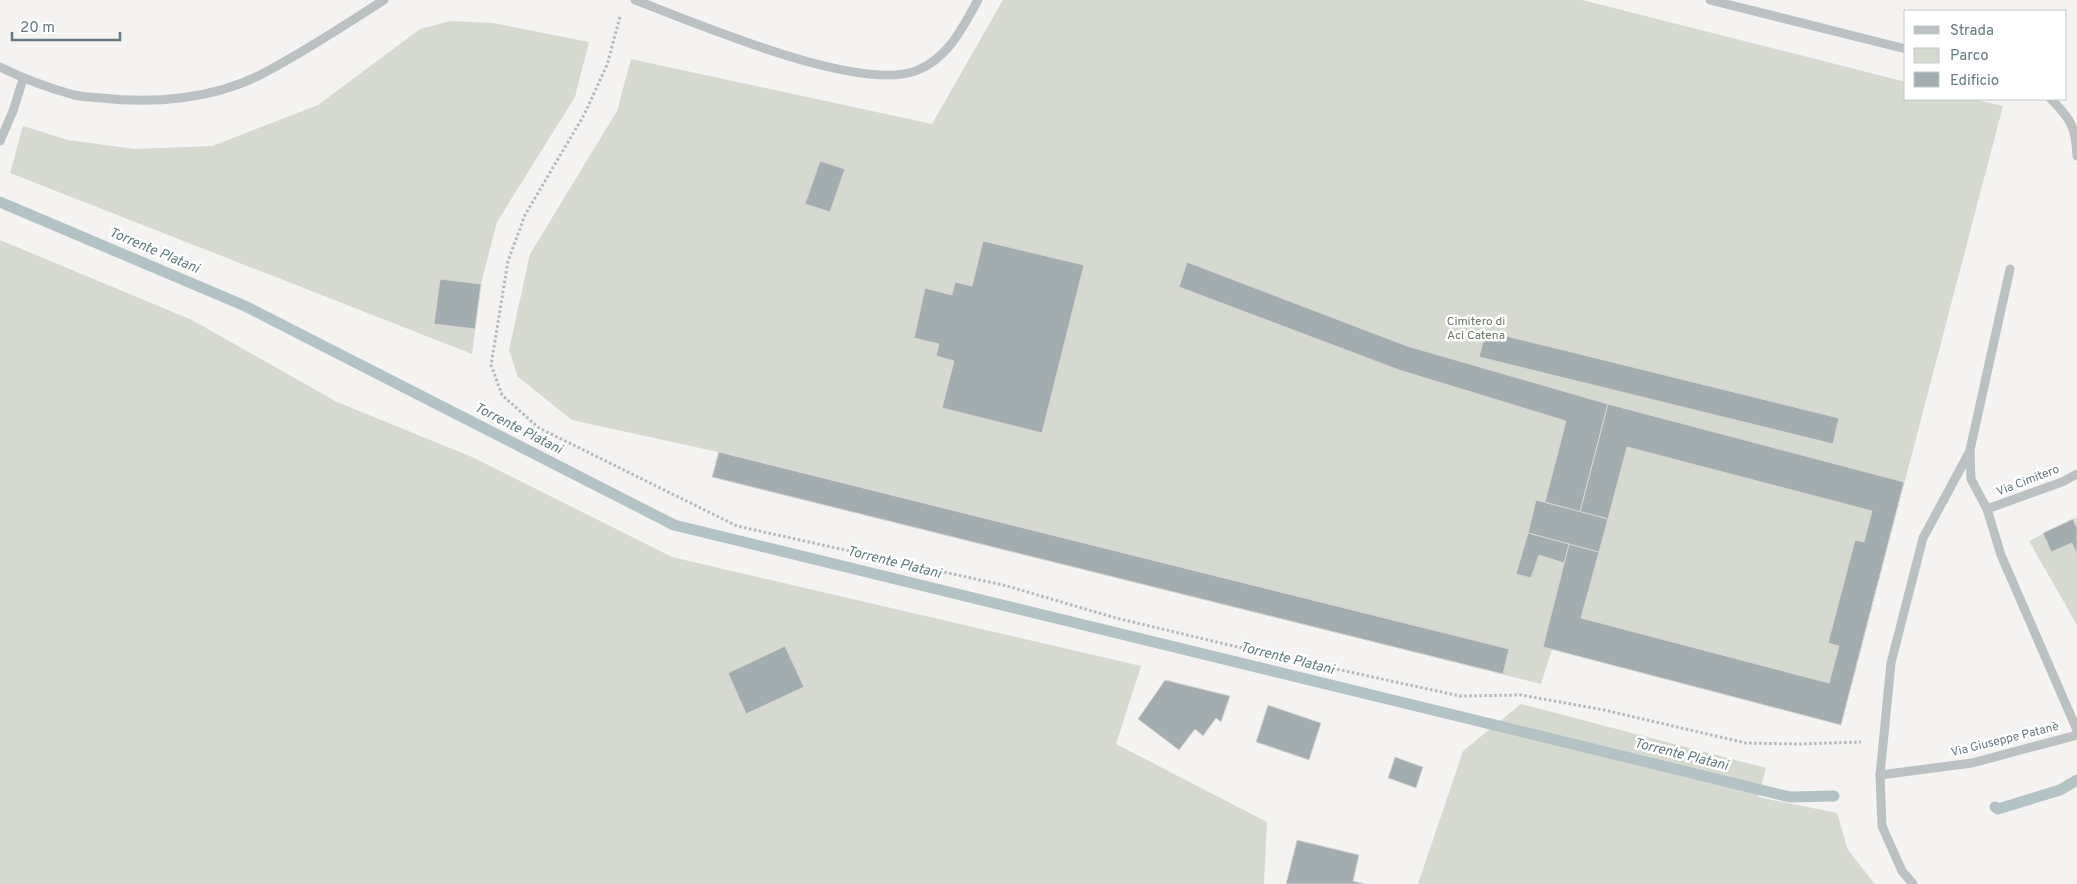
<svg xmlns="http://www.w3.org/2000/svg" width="2077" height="884" viewBox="0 0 2077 884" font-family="Overpass,sans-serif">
<rect width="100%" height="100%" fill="#f4f3f1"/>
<g fill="#d5d9d0">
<path d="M1003,0h579l324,82v17h67l30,7 -162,619 -289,-76 -11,35 -829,-207 6,-25 -146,-32 -54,-43 -9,-27 21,-96 87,-143 14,-52 301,65z"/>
<path d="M451,21l42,2 96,19 -14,55 -78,125 -16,62 -9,70 -462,-181 13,-47 45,14 67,9 77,-3 106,-41 102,-76z"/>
<path d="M0,240l192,80 145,82 135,55 200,100 469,109 -25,78 151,78 -3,62h-1264z"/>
<path d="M2077,517v108l-48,-84z"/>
<path d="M1521,704l245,64 -8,29 79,16 11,37 27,34h-457l45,-133z"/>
</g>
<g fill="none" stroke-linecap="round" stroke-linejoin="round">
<g stroke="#b3c2c4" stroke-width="11">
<path d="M0,202l245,104 429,219 1116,272 44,-1"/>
<path d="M1995,807l3,2 62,-19 17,-10"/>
</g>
</g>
<g fill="#a3adb0" stroke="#d5d5d3">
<path d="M820,161l25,8 -15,43 -25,-8z"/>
<path d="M983,241l101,24 -42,168 -100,-25 12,-47 -18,-5 3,-12 -25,-6 11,-50 27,7 3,-13 17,4z"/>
<path d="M1187,262l220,84 201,58 -28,108 -35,-10 21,-81 -167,-51 -220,-83z"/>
<path d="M440,279l41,5 -6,45 -41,-5z"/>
<path d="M1486,331l353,87 -6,26 -354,-87z"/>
<path d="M1608,404l296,78 -63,243 -298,-78 26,-103 30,8 -18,66 248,65 10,-37 -11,-3 27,-103 9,2 8,-31 -245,-64 -19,72 -28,-7z"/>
<path d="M719,452l790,197 -6,25 -791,-197z"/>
<path d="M1536,500l72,19 -9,33 -71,-19z"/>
<path d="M2073,519l4,9v27l-5,-12 -21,9 -8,-19z"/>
<path d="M1528,533l41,11 -5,19 -25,-8 -8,23 -15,-4z"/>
<path d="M785,646l19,41 -58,27 -18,-41z"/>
<path d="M1165,680l65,16 -9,26 -5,-4 -13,18 -8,-7 -16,21 -41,-31z"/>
<path d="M1268,705l53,18 -12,37 -53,-18z"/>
<path d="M1395,757l28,10 -7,21 -28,-10z"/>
<path d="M1297,840l62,15 -6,26 12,3h-79z"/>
</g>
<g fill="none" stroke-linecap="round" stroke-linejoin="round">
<path stroke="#b5b9ba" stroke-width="3" stroke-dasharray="2.5 2.5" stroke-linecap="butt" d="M620,17l-13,48 -23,50 -59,100 -17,46 -17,104 11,30 37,33 198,98 270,60 109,32 151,36 193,42 61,-1 83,15 142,33 53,1 62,-2"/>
<g stroke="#bbc1c2" stroke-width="9">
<path d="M635,0c59,22 226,95 283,70 31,-13 44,-42 60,-70"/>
<path d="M1710,0l196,49"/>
<path d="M0,67c24,12 49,21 74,28 9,2 18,2 27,3 53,6 111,1 159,-23 43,-22 83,-49 124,-75"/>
<path d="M2051,99c20,20 25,29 26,57"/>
<path d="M0,141l13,-30 10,-32"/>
<path d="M2010,269l-40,181 1,29 16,30 14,46 76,175"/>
<path d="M1987,509l75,-27 15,-8"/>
<path d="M1880,775l92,-12 105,-28"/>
<path d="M1913,884l-11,-13 -20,-45 -2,-51 11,-112 32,-125 47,-87"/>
</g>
</g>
<g text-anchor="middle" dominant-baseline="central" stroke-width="5" stroke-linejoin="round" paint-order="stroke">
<g font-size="12" fill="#6c7763" stroke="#fff">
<text x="1476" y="322">Cimitero di<tspan x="1476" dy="14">Aci Catena</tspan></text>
</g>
<g font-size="12" fill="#657a80" stroke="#fff">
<text transform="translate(2028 481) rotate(-21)">Via Cimitero</text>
<text transform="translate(2005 740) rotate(-14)">Via Giuseppe Patanè</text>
</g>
<g font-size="14" font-style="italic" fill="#617b7d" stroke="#fff">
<text transform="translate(154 251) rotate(23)">Torrente Platani</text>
<text transform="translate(518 429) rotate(27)">Torrente Platani</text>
<text transform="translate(894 563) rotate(14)">Torrente Platani</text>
<text transform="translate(1287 659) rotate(14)">Torrente Platani</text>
<text transform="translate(1681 755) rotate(14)">Torrente Platani</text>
</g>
</g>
<rect x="1904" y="10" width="162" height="90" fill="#ffffff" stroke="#c1cacc"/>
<rect x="1914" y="26" width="25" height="8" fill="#bbc1c2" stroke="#c1cacc"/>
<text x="1950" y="35" font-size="15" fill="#657a80">Strada</text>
<rect x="1914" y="48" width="25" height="15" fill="#d5d9d0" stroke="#c1cacc"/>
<text x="1950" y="60" font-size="15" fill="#657a80">Parco</text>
<rect x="1914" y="72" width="25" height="15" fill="#a3adb0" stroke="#c1cacc"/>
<text x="1950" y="85" font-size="15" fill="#657a80">Edificio</text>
<path d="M12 32v8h108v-8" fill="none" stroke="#657a80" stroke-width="2.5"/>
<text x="20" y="32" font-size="15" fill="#657a80" stroke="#ffffff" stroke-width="4" paint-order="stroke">20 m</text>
</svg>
